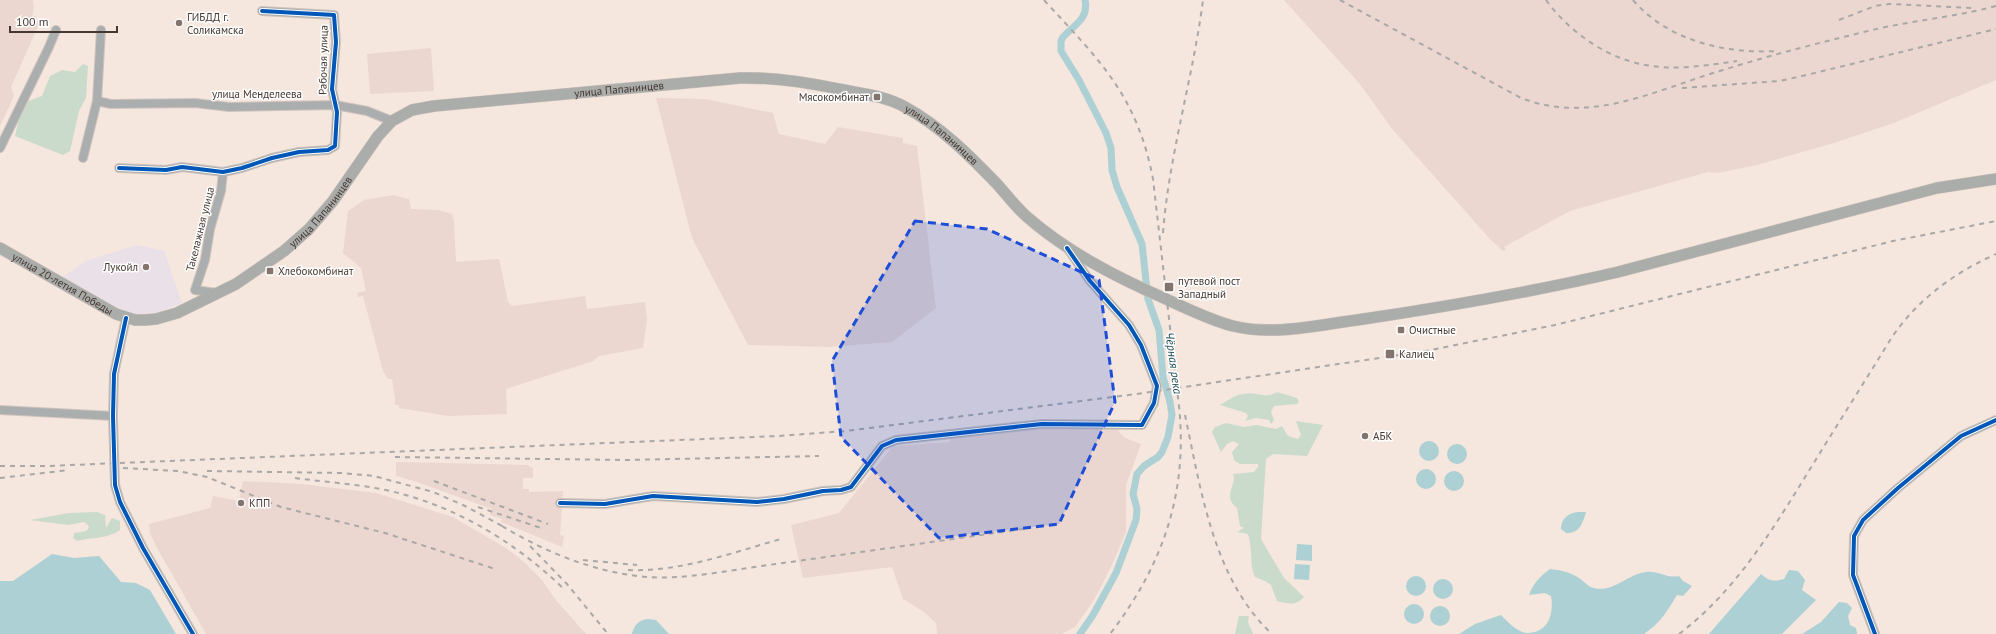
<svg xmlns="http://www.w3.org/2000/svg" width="1996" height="634" viewBox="0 0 1996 634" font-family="'PT Sans',sans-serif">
<rect width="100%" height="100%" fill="#f5e6de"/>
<path fill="#eae0e8" d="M136,245l28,6 18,52 -28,11 -22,1 -71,-37 25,-17z"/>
<g fill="#ecd7d0">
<path d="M0,0h33l1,9 -2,6 4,2 -1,3 5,2 -29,65 3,9 -14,30z"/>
<path d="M1284,0h712v80l-102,43 -60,20 -77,22 -39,8 -10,-1 -138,39 -66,36 2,3 -3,1 -13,-12 -97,-109 -34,-47z"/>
<path d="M431,48l3,43 -64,3 -3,-40z"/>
<path d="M656,98l49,1 68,14 6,21 46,10 13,-17 65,11v5l14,3 19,162 -44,34 -64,5 -80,-2 -56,-107z"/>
<path d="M393,195l16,4 2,10 28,1 13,4 2,7 2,41 43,-3 9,43 4,4 73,-10 2,13 58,-7 2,18 -4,28 -44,8 -6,5 -87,28 1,25 -59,2 -49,-8v-3h-4v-7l-3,-19h-4l-5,-8 -20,-75 -5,1 -1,-4 9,-2 -5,-23 -18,-15 5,-42 16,-11z"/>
<path d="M1116,427l4,6 5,5 16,6 -15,41v47l-15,35 -17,33 -19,27 -13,7h-125l-1,-11 -12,-11 -21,-13 -11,-32 -89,11 -12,-53 48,-12 54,-67 57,-4v-4l91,-10z"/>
<path d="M396,462l131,3 6,3v10h-10v11h6v3l34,-1 -3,44 4,1 -2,11 -61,-25 1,-3 -12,-4 2,-6 -75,-27 -21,-6z"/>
<path d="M243,481l59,3 74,9 77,24 53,31 17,13 19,19 13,19 31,35h-380l-50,-88 -6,-13 -1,-9 61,-16 3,-12 26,5z"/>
</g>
<g fill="#cbdbcb">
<path d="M83,64l5,2 -2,32 -7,13 -9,40 -7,4 -48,-19 4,-17 9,-18 14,-5 8,-20 12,-6 13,2z"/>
<path d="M1277,392l20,6 2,4 -2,2 -23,2 -3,6 3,8 -3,4 -2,-4 -13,-2 -11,3 3,-5 -2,-3 -26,-8c8,-4 14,-10 23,-11 15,-3 20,6 34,-2z"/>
<path d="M1296,421l27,4 -16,31 -34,-2 -7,5 -5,80 23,39 20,19c-8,9 -16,7 -27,4l-6,-16 -6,-4 -10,-4c-6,-12 -2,-28 -7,-43l-11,-2 7,-4 -4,-2 -3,-18c-16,-13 1,-23 -4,-34l21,-2 4,-5v-3h-18l-6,-4 -2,-8 7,-8 -6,-3 -6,3 -6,8 -9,-20 3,-5 11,-4 18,4 13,-2 19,4 6,-3 6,10 10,3 3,-4z"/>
<path d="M97,512l8,3 1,13 6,-10 8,3v9c-12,9 -29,7 -43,11l-4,-3 1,-5 12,-2 3,-3 -1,-3 -4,-3 -16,3 -38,-5 39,-7z"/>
<path d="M1239,616h10l-1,6 5,12h-18z"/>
</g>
<g fill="#acd0d4">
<circle cx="1429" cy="451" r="10"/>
<circle cx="1457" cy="454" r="10"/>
<circle cx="1426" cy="479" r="10"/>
<circle cx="1454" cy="481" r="10"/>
<path d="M1578,512h8c-3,11 -7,22 -20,21l-5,-4c0,-11 8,-16 17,-17z"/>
<path d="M1297,544l15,1v16l-16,-1z"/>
<path d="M52,554l22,4 25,-2 22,26 15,1 14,7 26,44h-176v-53h13z"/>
<path d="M1295,564l15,1 -1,15 -15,-1z"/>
<path d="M1550,569c10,1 20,3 29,9 5,3 9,9 15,10 19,5 34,-14 52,-16 12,-2 21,7 33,4l4,5 9,5 -9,10 -6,-1c-11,18 -16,27 -33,39h-185l16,-10 26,-9c7,7 15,16 25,18 23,1 28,-20 25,-37l-6,-3 -16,2c4,-11 11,-19 21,-26z"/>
<path d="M1789,570l9,1 7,9 -3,10 14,10 -34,34h-73l52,-60c8,7 12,8 23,5z"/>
<circle cx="1416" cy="586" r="10"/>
<circle cx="1443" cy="589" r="10"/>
<path d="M1839,602l8,1 5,5 -4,8 2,9 6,3 1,6h-55l19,-12z"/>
<circle cx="1414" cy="614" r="10"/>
<circle cx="1440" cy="616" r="10"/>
<path d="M648,619l8,1 13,14h-37c2,-9 7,-14 16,-15z"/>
</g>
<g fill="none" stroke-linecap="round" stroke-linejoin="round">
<path stroke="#acd0d4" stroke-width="7" d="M1080,634l13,-19 23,-42 20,-53 1,-11 -4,-15 4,-20 7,-8 14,-9 4,-5 6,-15 4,-22 -2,-13 -7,-25 -4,-47 -11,-31 -6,-55 -25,-57 -5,-17 -1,-22 -5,-15 -27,-53 -18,-29v-10l2,-4c11,-12 26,-18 22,-37"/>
<g stroke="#d0c4bd" stroke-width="10">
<g id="street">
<path d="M97,101l14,3 84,-1 34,4 106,-2 32,6 25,10"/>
<path d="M0,148l49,-101 7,-17"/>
<path d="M83,158l14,-57 4,-71"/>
<path d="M119,168l47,2 16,-3 41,5 19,-4 30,-10 27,-6 29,-2 7,-4 2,-34 -5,-23 4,-47 -2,-27 -72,-4"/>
<path d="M217,293l-22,-3 10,-30 5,-31 11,-38 2,-19"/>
<path d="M126,318l-12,56 -1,42 2,69 5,17 23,46 50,86"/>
<path d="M0,410l113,6"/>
<path d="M560,503l45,1 48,-8 104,6 27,-3 39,-8 18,-1 10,-3 31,-41 14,-6 146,-16 100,1 12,-22 3,-17 -16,-41 -12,-20 -39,-44 -22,-32"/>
<path d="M1875,634l-22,-59 1,-39 9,-16 35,-32 63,-52 35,-16"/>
</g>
</g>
<g stroke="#d0c4bd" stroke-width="12">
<g id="secondary">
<path id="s1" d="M0,248l116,66 19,6h10l11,-1 21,-6 59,-29 48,-33 25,-22 24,-28 45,-65 14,-15 20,-11 22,-4 306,-28c39,-1 75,6 114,14 17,3 35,6 51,15 35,19 64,48 92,77 9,10 18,22 29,32 41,36 90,61 140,83 22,10 44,21 67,27 41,10 84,-1 124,-6 88,-13 175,-28 261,-48l319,-84 59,-9"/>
</g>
</g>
<use href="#street" stroke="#abaeae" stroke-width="8"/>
<use href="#secondary" stroke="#abadab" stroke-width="11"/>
<g stroke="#a9a8a6" stroke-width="2" stroke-dasharray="5 5" stroke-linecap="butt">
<path d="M1044,0c55,60 93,95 109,179l26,227c9,87 -16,159 -69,228"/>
<path d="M1340,0l181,98c71,27 134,-8 202,-28 45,-14 91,-26 137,-37 45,-12 91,-15 136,-27"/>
<path d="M1546,0c24,33 64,61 106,66 28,4 57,-1 85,-5"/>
<path d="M1633,0c35,41 92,54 145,51"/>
<path d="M1839,20l36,-14 14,-2 83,4"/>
<path d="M1682,88l97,-7 19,-4 198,-48"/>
<path d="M1163,233c6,-78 30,-155 40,-233"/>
<path d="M1185,415c16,75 28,164 87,219"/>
<path d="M395,457l230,3 194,-4"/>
<path d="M0,466h47l731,-30 68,-5 298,-38 282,-42 129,-26 338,-84 103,-20"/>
<path d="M123,468l55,3 29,6 74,30 104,26 110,36"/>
<path d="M207,471l135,2 32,3 59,16 32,14 41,22"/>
<path d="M0,478l69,-8"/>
<path d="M295,478c30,4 61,6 91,12 68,15 128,51 178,99"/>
<path d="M434,481l114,43"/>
<path d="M478,507l63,21"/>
<path d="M502,526c45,27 92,46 144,51 40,3 90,-8 130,-13 85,-12 170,-24 254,-36"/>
<path d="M530,546l37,38 41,50"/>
<path d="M583,560l54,5"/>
<path d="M628,570c53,2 103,-17 153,-31"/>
<path d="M1679,634c57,-43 94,-105 131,-165 27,-44 55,-88 82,-132 26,-38 62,-64 104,-83"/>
</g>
<g stroke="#fff" stroke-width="6">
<g id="cycleway">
<path d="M119,168l47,2 16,-3 41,5 19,-4 30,-10 27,-6 29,-2 7,-4 2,-34 -5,-23 4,-47 -2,-27 -72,-4"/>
<path d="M126,318l-12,56 -1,42 2,69 5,17 23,46 50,86"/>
<path d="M560,503l45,1 48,-8 104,6 27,-3 39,-8 18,-1 10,-3 31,-41 14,-6 146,-16 100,1 12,-22 3,-17 -16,-41 -12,-20 -39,-44 -23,-33"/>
<path d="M1875,634l-22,-59 1,-39 9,-16 35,-32 63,-52 35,-16"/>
</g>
</g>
<use href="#cycleway" stroke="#0057b8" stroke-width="4"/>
</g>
<path fill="#1d4ed8" fill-opacity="0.2" stroke="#1d4ed8" stroke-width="3" stroke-dasharray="8 5" stroke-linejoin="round" d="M915,221l72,8 112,51 16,122 -56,122 -120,14 -98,-101 -9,-76z"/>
<g fill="#83746e" stroke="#fff" stroke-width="1.5">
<circle cx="179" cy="23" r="4"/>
<rect x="873" y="93" width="8" height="8" rx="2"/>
<circle cx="146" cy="267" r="4"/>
<rect x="266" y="267" width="8" height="8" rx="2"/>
<rect x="1164" y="282" width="10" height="10" rx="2"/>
<rect x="1397" y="326" width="8" height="8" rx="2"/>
<rect x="1385" y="349" width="10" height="10" rx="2"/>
<circle cx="1365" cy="436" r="4"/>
<circle cx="241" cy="503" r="4"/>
</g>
<g text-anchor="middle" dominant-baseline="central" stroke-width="3" stroke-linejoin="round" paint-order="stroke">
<g font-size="11" fill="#453731" stroke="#fff" text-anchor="start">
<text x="187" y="17">ГИБДД г.<tspan x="187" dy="13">Соликамска</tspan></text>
<text x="869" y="97" text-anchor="end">Мясокомбинат</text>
<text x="138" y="267" text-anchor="end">Лукойл</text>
<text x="278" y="271">Хлебокомбинат</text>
<text x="1178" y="281">путевой пост<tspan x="1178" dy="13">Западный</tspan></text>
<text x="1409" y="330">Очистные</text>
<text x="1399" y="354">Калиец</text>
<text x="1373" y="436">АБК</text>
<text x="249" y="503">КПП</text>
</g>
<g font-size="11" fill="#453731" stroke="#fff">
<text transform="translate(323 60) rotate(-89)">Рабочая улица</text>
<text stroke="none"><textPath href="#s1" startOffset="721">улица Папанинцев</textPath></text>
<text x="257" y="94">улица Менделеева</text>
<text stroke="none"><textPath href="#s1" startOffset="1057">улица Папанинцев</textPath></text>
<text stroke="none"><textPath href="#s1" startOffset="374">улица Папанинцев</textPath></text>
<text transform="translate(200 229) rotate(-76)">Такелажная улица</text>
<text stroke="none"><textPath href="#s1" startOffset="72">улица 20-летия Победы</textPath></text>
</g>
<g font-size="12" font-style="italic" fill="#1b4d55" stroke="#fff">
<text transform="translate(1174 363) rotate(82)">Чёрная река</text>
</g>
</g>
<path d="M10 26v6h107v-6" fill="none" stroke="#453731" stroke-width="2"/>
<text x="16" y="26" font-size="12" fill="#453731" stroke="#ffffff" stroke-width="3" paint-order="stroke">100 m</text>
</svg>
